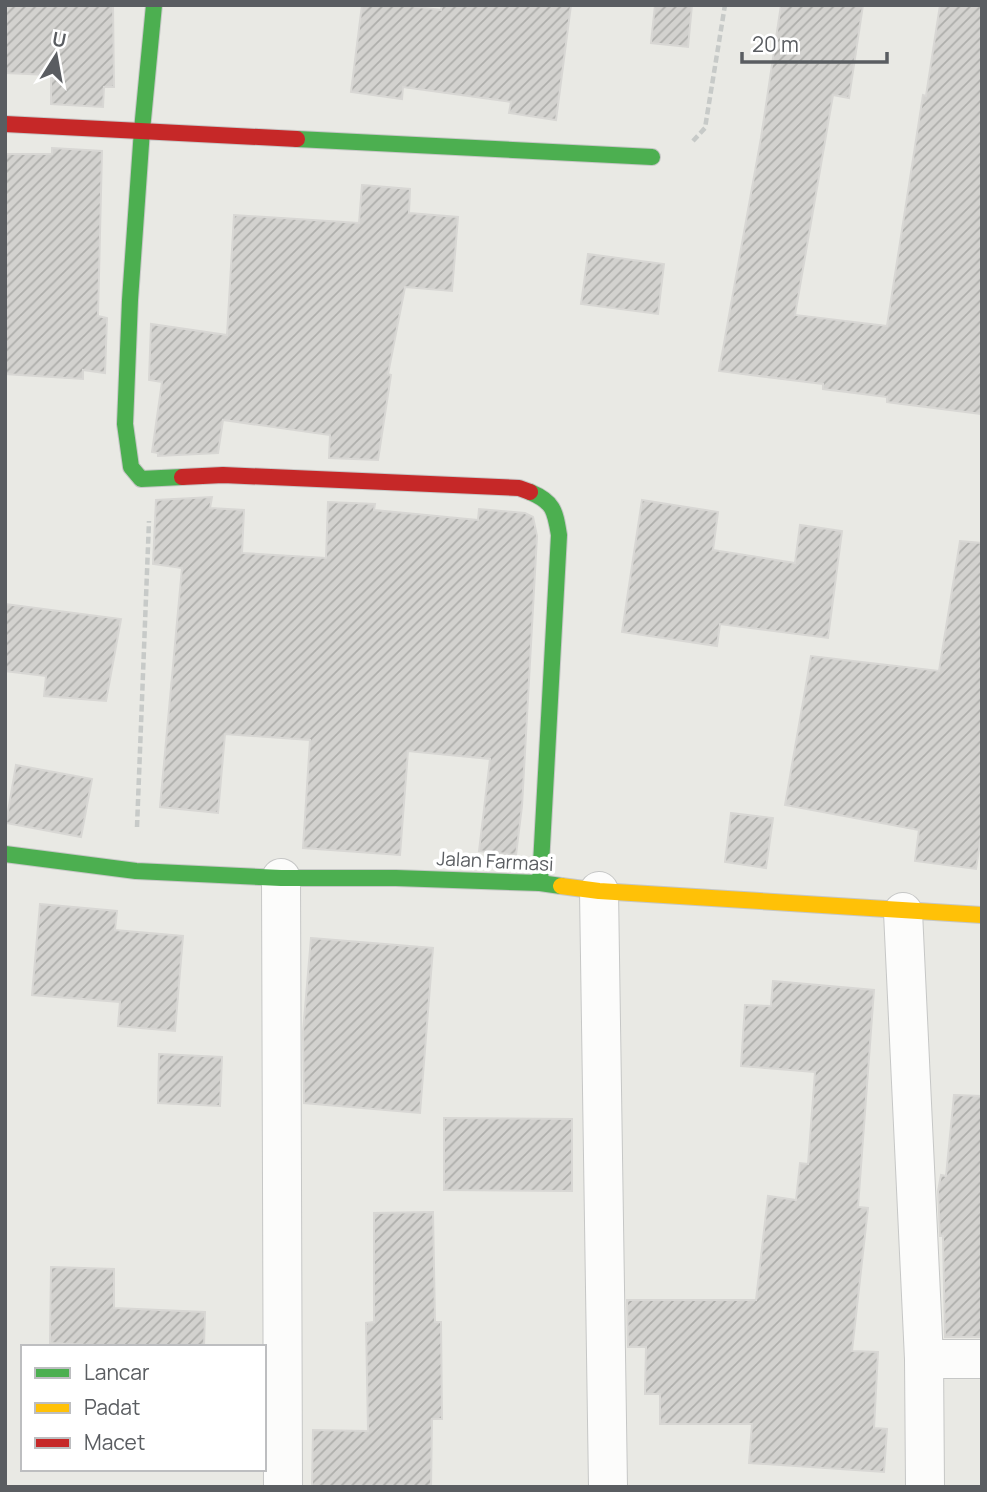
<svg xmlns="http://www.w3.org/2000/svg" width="987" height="1492" viewBox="0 0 987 1492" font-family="Manrope,sans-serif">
<defs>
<pattern id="building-hatch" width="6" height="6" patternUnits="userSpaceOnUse" patternTransform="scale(1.75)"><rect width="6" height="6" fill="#d3d2cf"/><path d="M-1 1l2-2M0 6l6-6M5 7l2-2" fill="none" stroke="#aeaeab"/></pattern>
</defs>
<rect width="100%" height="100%" fill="#e9e9e4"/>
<g fill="url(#building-hatch)" stroke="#d8d7d4" stroke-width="2">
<path d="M5,5h108l1,82h-10l-1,20 -52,-3v-29l-46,-2z"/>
<path d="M362,5h41l38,5 1,-5h129l-15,115 -47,-7 2,-11 -108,-15 -1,12 -51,-7z"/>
<path d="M655,5h37l-4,42 -37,-4z"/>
<path d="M781,5h82l-14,93 -16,-3 -38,220 92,11 36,-231 3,1 14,-91h42v409l-95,-12v-5l-64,-8v-5l-104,-13 42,-233z"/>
<path d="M52,148l50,3 -4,165 9,2 -2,55 -22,-3v9l-78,-5v-220h47z"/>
<path d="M362,185l48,4 -1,24 49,4 -6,74 -47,-4 -17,87 3,1 -13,85 -49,-2 1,-23 -107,-15 -5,33 -60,3v-3l-6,-1 10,-70 -13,-2 2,-56 76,11 7,-120 125,8z"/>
<path d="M588,254l76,10 -6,50 -77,-10z"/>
<path d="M212,497l-2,11 34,2 -2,43 84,5 2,-56 47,2 -1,6 104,10 1,-11 46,4 8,4 4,19 -15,270 -6,49 -37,-4 11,-92 -82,-8 -8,104 -97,-7 7,-108 -85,-6 -7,79 -58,-6 22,-239 -29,-4 3,-64z"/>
<path d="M642,500l76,12 -5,38 82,13 5,-38 42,6 -14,107 -108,-14 -3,22 -95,-14z"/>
<path d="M960,541l22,2v287l-6,39 -61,-8 4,-31 -134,-25 26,-149 128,15z"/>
<path d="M5,604l116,15 -15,82 -62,-5 2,-20 -41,-5z"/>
<path d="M16,765l76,14 -11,58 -75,-14z"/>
<path d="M731,813l42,5 -7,50 -41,-6z"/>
<path d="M40,904l77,7 -2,19 68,6 -8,95 -57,-5 2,-24 -88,-7z"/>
<path d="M311,938l122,10 -13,165 -116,-10 -1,-71z"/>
<path d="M773,981l101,9 -16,217 10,1 -16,143 26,1 -4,76 13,1 -3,43 -135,-9 3,-39h-92v-30h-15l1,-47h-18l-1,-47h129l12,-104 28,4 4,-37 8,1 7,-92 -74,-6 4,-61 26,1z"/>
<path d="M159,1054l63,3 -2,49 -62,-3z"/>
<path d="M954,1095l28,1v241h-37l-2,-101h-3l-2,-45 3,-16 5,1z"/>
<path d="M444,1118l128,1v72l-128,-1z"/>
<path d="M433,1212l2,110h6l1,97h-10l-1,68h-119l1,-57 55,1 -2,-108 8,-1v-109z"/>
<path d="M51,1267l63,2v39l91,4 -1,35h-74l-80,-4z"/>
</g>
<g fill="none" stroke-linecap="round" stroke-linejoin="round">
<g stroke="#c6c7c6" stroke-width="40">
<g id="street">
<path d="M281,878l2,609"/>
<path d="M599,891l9,596"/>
<path d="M903,912l21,447 1,128"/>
<path d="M924,1359h58"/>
</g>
</g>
<g stroke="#c6c7c6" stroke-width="18">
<g id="fast">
<path d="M154,5l-12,125 -12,170 -5,124 6,43 10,12 41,-2"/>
<path d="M297,139l355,18"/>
<path d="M530,492c24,10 25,19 29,43l-19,348"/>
<path d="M5,854l131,17 145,7h115l144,5 21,3"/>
</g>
</g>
<g stroke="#c6c7c6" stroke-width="18">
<path id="slow" d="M561,886l38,5 383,24"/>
</g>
<g stroke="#c6c7c6" stroke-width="18">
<g id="jam">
<path d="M5,124l292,15"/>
<path d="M182,477l41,-2 296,13 11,4"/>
</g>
</g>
<g stroke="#c7cac8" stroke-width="4.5" stroke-dasharray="7 3.5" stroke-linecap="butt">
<path d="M693,141l12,-13 20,-123"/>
<path d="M137,827l12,-306"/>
</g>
<use href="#street" stroke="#fcfcfb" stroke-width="38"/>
<use href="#fast" stroke="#4caf50" stroke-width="16"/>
<use href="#slow" stroke="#ffc107" stroke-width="16"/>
<use href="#jam" stroke="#c62828" stroke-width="16"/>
</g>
<g text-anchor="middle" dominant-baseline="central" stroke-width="7" stroke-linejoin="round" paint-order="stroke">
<g font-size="19" fill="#5a5d61" stroke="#fff">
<text transform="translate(495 861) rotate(3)">Jalan Farmasi</text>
</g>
</g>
<rect width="987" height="1492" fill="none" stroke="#5a5d61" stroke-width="14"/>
<rect x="21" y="1345" width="245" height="126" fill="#ffffff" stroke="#bdbec0" stroke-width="2"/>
<rect x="35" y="1368" width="35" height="10" fill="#4caf50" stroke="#bdbec0" stroke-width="2"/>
<text x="84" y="1380" font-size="21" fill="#5a5d61">Lancar</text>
<rect x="35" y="1403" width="35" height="10" fill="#ffc107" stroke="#bdbec0" stroke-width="2"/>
<text x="84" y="1415" font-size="21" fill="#5a5d61">Padat</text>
<rect x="35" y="1438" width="35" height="10" fill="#c62828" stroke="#bdbec0" stroke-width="2"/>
<text x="84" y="1450" font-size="21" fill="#5a5d61">Macet</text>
<g transform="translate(56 56) rotate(11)" stroke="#ffffff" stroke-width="5" paint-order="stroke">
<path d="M0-5L12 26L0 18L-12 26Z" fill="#5a5d61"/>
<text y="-10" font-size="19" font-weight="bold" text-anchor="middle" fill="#5a5d61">U</text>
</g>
<path d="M742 52v10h145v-10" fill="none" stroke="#5a5d61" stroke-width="3.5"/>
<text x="752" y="52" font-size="21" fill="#5a5d61" stroke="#ffffff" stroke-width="5" paint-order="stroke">20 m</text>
</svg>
